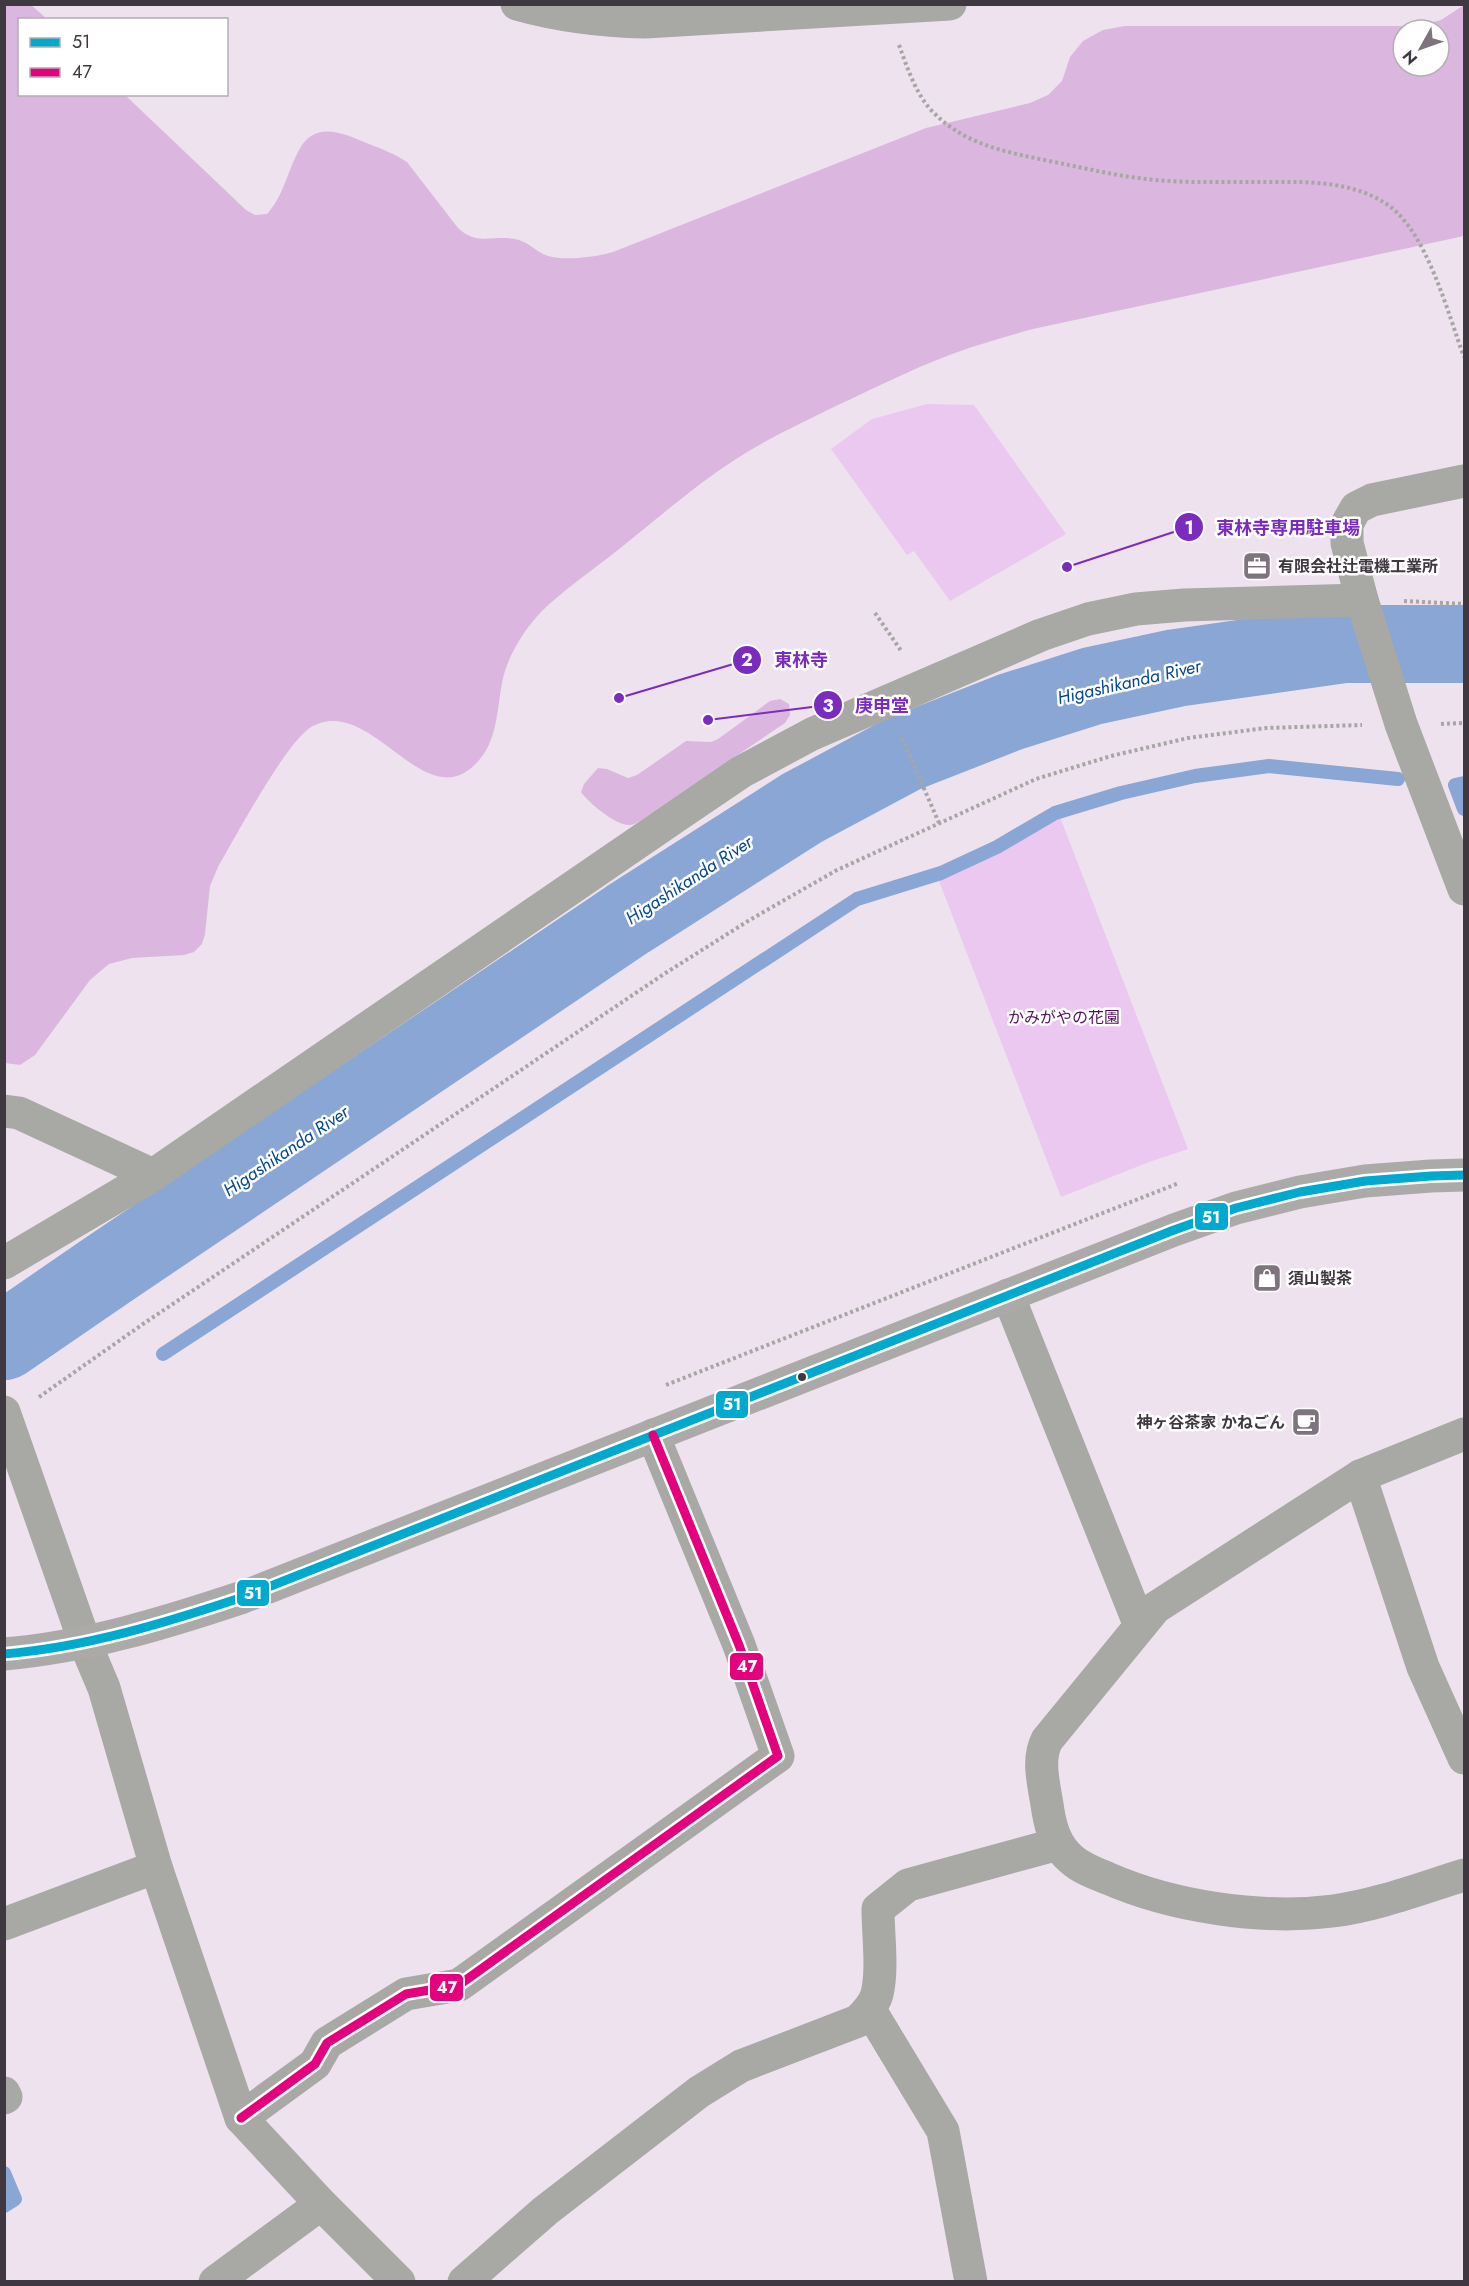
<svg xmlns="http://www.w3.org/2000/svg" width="1469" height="2286" viewBox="0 0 1469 2286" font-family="Jost,'Noto Sans JP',sans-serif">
<rect width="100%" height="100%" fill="#eee2ef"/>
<g fill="#ebc8ef">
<path d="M927,404l47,1 92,129 -116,67 -36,-50 -7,4 -76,-106 41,-30z"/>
<path d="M1060,817l128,332 -39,13 -88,35 -122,-316 61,-29z"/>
</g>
<g fill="#dbb7df" fill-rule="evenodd">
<path d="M5,4l26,1 16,14 -27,1v74l105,1 121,115 9,5 12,-1c16,-17 20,-41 31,-62 16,-33 45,-19 71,-8 13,5 26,10 38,18l51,66c19,18 34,7 57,11 13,2 21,13 33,17 17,5 48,1 65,-4l313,-124 104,-25 18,-8 14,-14 8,-24 13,-16 20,-11 22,-4h291l25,-6 23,-15v231l-431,93c-22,6 -43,12 -64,19 -45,15 -88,37 -131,57 -34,17 -70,33 -102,54 -42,27 -79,60 -118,91 -24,19 -56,41 -77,62 -17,18 -32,42 -38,66 -7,33 -4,68 -33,91 -50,39 -100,-72 -157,-43 -25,12 -78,112 -95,141l-8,19 -5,48 -3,10 -8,8 -10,3 -52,3 -23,6 -19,16 -55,75 -15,10 -15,-2zM1403,30h36v36h-36z"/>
<path d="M780,699l9,5 1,11 -5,8 -145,98c-3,1 -6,4 -10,4 -14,1 -41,-22 -49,-33l3,-8 14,-16 9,1 21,9 9,-3 49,-34 25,1 7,-3 52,-38z"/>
</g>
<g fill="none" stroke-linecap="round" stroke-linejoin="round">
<g stroke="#89a6d5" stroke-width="14">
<path d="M1464,783l-9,2 9,24"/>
<path d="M163,1354l694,-455 84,-26 56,-26 58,-34 66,-20 74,-17 74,-10 129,13"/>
<path d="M4,2173l11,26 -11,7"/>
</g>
<path stroke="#89a6d5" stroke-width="78" d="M4,1341l102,-70 522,-352 174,-111 101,-54 107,-42 82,-26 84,-18 169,-24h119"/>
<g stroke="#a7a6a4" stroke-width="4" stroke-dasharray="3 3" stroke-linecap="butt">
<path d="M899,45c8,22 16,47 32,65 34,36 76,42 123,52 31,6 62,14 93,17 32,4 64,3 96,3 49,1 102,-6 145,23 39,27 60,109 76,152"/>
<path d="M1404,601l60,3"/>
<path d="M875,613l27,39"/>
<path d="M1441,724l23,-1"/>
<path d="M902,738l37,85"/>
<path d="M666,1385l513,-202"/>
<path d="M39,1397l104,-73 521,-350 84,-53 87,-50 201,-92 75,-23 77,-18 78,-10 96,-3"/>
</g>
<g stroke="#a8a8a4" stroke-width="33">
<path d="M517,4c43,12 84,17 128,18l305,-18"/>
<path d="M1464,481l-92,19 -16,8 -9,16v19l15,57 39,124 63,165"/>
<path d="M4,1111l15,2 134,62"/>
<path d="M4,1263l149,-88 522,-358 66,-45 71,-38 229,-99 47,-16 48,-10 48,-4 178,-5"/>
<path d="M1008,1295l132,331"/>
<path d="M4,1412l81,231 19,45 52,179 85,251 80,86 78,78"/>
<path d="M1464,1434l-104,42 -205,132 -108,132c-11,21 -2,48 1,71 3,18 8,35 23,48 10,9 23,14 36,19 66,29 155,42 226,33 45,-6 89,-23 131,-36"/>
<path d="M1360,1476l63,191 41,91"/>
<path d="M4,1924l152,-57"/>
<path d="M870,2010l73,121 28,151"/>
<path d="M4,2093l2,4 -2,1"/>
<path d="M241,2118l74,-54 12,-21 79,-49 53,-9 319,-229 -39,-111 -86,-210"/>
<path d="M215,2282l106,-78"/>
<path d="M464,2282l81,-71 154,-119 42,-26 117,-45c8,-8 16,-16 19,-27 6,-25 1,-59 1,-85l30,-24 150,-41"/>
</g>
<path stroke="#acaaa8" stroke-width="33" d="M4,1654c83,-7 161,-31 239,-57l931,-367 62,-22 64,-16 65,-11 66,-5 33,-1"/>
<g stroke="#fff" stroke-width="14">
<path id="bus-1" d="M4,1654c83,-7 161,-31 239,-57l931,-367 62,-22 64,-16 65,-11 66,-5 33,-1"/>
</g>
<g stroke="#fff" stroke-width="14">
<path id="bus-2" d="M241,2118l74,-54 12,-21 79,-49 53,-9 319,-229 -39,-111 -86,-210"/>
</g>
<use href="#bus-1" stroke="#00a9ce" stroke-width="9"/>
<use href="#bus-2" stroke="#e5007d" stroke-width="9"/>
</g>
<defs>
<g id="office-square" transform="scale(1.5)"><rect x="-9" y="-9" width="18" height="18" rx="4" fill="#7d747e" stroke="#fff"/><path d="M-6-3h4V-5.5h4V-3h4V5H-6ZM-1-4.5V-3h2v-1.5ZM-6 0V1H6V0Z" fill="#fff"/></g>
<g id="shop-square" transform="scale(1.5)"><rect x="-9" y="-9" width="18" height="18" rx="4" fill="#7d747e" stroke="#fff"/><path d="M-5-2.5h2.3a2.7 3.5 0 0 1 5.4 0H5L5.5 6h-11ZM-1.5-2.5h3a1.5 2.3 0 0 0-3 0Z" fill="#fff"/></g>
<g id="cafe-square" transform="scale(1.5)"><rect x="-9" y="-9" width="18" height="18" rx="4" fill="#7d747e" stroke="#fff"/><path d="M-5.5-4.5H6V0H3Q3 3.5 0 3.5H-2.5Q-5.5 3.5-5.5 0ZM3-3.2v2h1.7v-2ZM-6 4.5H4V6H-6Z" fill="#fff"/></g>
</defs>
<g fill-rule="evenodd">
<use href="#office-square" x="1257" y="566"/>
<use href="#shop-square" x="1267" y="1278"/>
<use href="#cafe-square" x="1306" y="1422"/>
</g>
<circle fill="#403841" stroke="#fff" stroke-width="2" cx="802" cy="1377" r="5"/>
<g text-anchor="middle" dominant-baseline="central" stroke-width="5" stroke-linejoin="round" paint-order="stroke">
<g font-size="16" font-weight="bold" fill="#403841" stroke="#fff" text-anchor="start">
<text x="1278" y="566">有限会社辻電機工業所</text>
<text x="1288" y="1278">須山製茶</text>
<text x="1285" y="1422" text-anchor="end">神ヶ谷茶家 かねごん</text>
</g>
<g font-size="16" fill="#54115d" stroke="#fff">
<text x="1064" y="1017">かみがやの花園</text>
</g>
<g font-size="18" font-style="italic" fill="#034790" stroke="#fff">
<text transform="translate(1129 682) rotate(-13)">Higashikanda River</text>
<text transform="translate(689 880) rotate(-33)">Higashikanda River</text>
<text transform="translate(286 1151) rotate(-34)">Higashikanda River</text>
</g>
</g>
<path fill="none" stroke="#7b2cbf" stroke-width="2" d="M1067 567L1189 527M619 698L747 660M708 720L828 705"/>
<g fill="#7b2cbf" stroke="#fff" stroke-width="2">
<circle cx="1067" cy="567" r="6"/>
<circle cx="619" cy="698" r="6"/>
<circle cx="708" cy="720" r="6"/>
<circle cx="1189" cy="527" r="15"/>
<circle cx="747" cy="660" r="15"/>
<circle cx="828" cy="705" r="15"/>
</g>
<g font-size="18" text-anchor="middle" font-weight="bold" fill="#fff">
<text x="1189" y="534">1</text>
<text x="747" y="666">2</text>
<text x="828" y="712">3</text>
</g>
<g font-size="18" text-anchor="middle" font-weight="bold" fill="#7b2cbf" stroke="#fff" stroke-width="5" stroke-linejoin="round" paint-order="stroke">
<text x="1288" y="534">東林寺専用駐車場</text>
<text x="801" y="666">東林寺</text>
<text x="882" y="712">庚申堂</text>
</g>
<g stroke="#fff" stroke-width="2">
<rect x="1194" y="1202" width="35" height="29" rx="6" fill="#00a9ce"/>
<rect x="715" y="1390" width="34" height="29" rx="6" fill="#00a9ce"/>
<rect x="236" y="1579" width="34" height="28" rx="6" fill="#00a9ce"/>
<rect x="729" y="1652" width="35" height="29" rx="6" fill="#e5007d"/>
<rect x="429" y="1973" width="35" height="29" rx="6" fill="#e5007d"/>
</g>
<g font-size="16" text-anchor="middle" font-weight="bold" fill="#fff">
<text x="1211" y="1223">51</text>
<text x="732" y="1410">51</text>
<text x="253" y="1599">51</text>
<text x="747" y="1672">47</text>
<text x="447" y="1993">47</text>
</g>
<rect width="1469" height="2286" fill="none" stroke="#403841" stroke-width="12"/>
<rect x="18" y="18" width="210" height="78" fill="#ffffff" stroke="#b3afb3" stroke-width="1.5"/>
<rect x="30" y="38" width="30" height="9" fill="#00a9ce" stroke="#b3afb3" stroke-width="1.5"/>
<text x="72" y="48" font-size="18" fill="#403841">51</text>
<rect x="30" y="68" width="30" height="9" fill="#e5007d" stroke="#b3afb3" stroke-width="1.5"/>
<text x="72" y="78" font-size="18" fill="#403841">47</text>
<g transform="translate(1421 48) rotate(230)"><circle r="28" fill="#ffffff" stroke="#b3afb3" stroke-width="1.5"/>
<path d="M0-4.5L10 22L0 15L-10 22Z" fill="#7d747e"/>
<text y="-9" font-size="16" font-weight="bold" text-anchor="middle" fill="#403841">N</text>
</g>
</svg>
